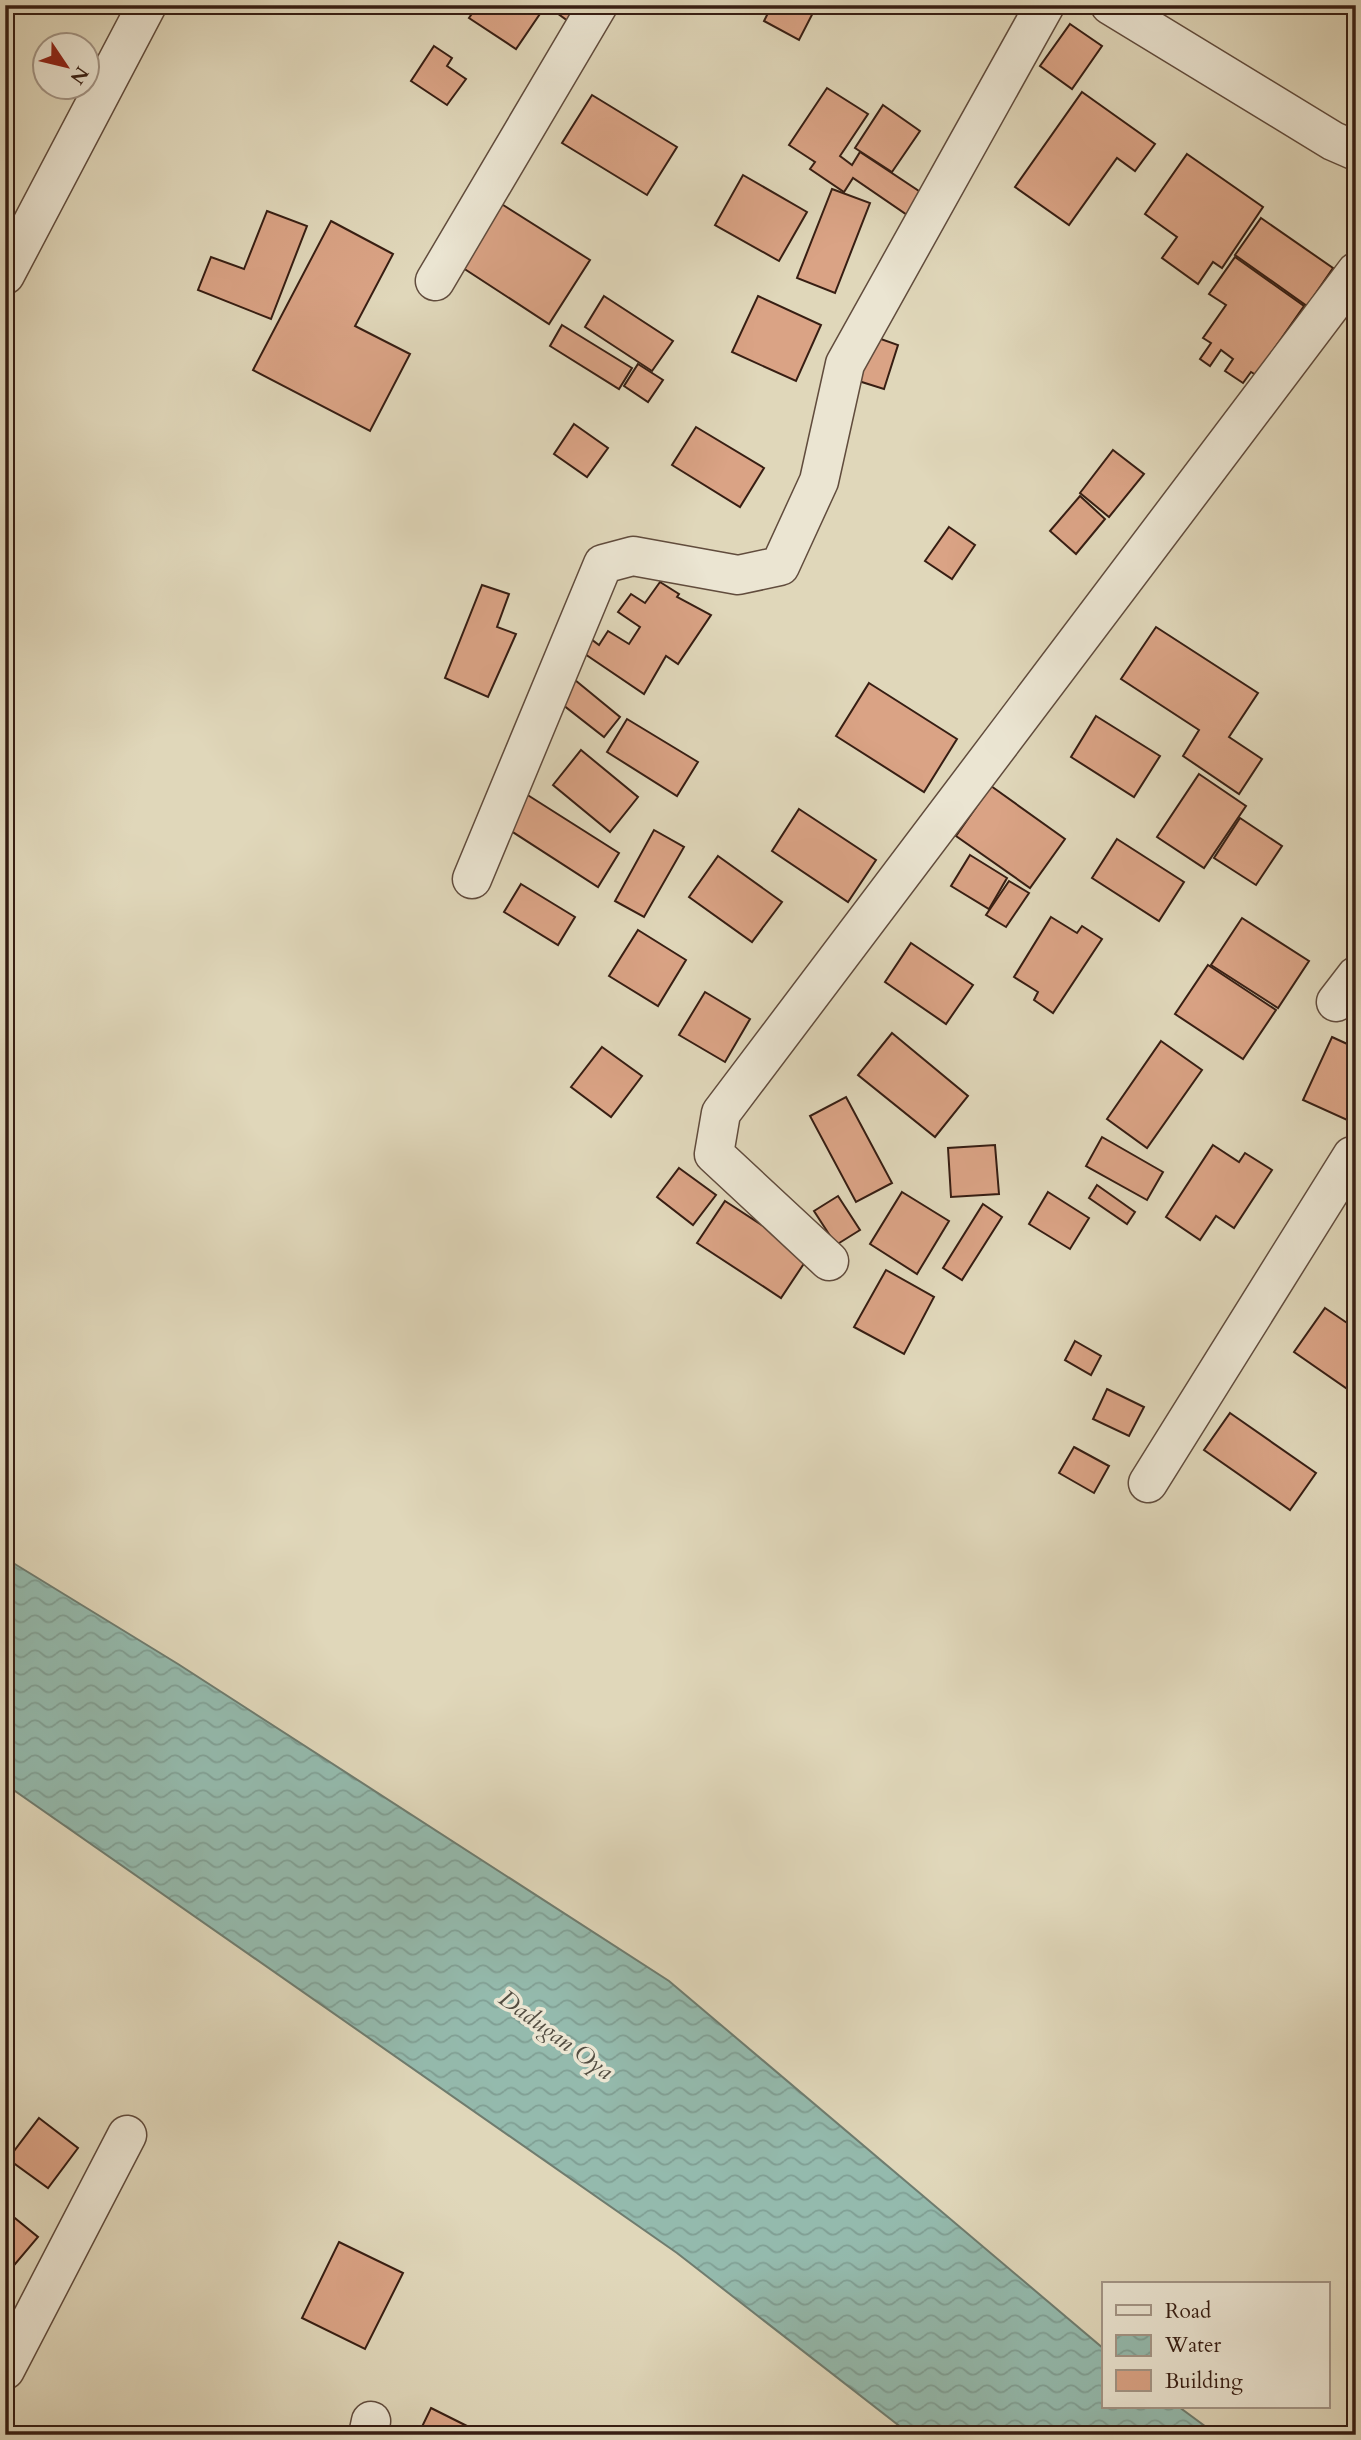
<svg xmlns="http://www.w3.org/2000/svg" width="1361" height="2440" viewBox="0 0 1361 2440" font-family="Cardo,serif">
<defs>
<pattern id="water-waves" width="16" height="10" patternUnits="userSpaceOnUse" patternTransform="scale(1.75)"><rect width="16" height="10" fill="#94baad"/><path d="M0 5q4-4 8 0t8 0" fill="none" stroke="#809f94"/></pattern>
</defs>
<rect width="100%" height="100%" fill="#e0d7ba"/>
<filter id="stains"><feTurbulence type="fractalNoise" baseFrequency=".00286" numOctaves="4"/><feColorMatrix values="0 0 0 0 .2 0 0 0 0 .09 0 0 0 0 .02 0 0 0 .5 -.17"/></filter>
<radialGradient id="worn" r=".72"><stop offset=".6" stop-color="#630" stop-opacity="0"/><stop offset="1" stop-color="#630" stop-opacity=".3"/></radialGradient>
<path fill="url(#water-waves)" stroke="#6f7c6f" stroke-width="2" d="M5,1558l173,106 491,317 435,368v58h75l38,28h-306l-234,-182 -672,-469z"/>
<g fill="#daa385" stroke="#371e13" stroke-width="2">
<path d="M478,5h68l-30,44 -47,-31z"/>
<path d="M546,5h33l-11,16z"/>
<path d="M772,5h45l-18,35 -35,-19z"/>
<path d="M1070,24l32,22 -30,43 -32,-23z"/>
<path d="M434,46l18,12 -5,8 19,13 -19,26 -36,-24z"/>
<path d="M827,88l41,26 -28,42 12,9 8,-13 71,47 -15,22 -63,-43 -9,14 -34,-23 5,-7 -26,-17z"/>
<path d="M1082,92l73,52 -20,27 -18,-13 -48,67 -54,-38z"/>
<path d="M592,95l85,52 -30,48 -85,-52z"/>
<path d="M883,105l37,26 -28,41 -37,-24z"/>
<path d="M1187,154l76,53 -41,61 -9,-6 -15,22 -36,-26 15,-21 -32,-23z"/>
<path d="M743,175l64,37 -28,49 -64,-36z"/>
<path d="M832,189l38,14 -35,90 -38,-15z"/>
<path d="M500,203l90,57 -41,64 -89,-58z"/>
<path d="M267,211l40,15 -36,93 -73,-29 13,-33 33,12z"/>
<path d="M1261,218l72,50 -26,38 -72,-51z"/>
<path d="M331,221l62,33 -38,72 55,28 -40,77 -117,-61z"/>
<path d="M1235,257l69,49 -48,69 -5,-3 -8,11 -18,-12 8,-12 -12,-9 -11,16 -10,-7 11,-16 -8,-5 23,-33 -17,-11z"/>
<path d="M604,296l69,45 -21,30 -67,-44z"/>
<path d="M758,296l63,29 -25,56 -64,-29z"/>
<path d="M562,325l70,43 -13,21 -69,-43z"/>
<path d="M864,333l34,12 -14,44 -35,-11z"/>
<path d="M638,364l25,16 -15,22 -24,-16z"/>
<path d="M574,424l34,24 -21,29 -33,-23z"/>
<path d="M696,427l68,41 -24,39 -68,-42z"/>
<path d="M1113,450l31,24 -35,43 -29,-24z"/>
<path d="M1080,496l25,23 -29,35 -26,-23z"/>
<path d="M949,527l26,18 -23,34 -27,-18z"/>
<path d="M660,582l19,12 -2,3 34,18 -33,49 -12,-8 -22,38 -65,-44 8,-14 12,9 9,-14 21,13 11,-17 -22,-15 13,-18 14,9z"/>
<path d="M482,585l27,9 -12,33 19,7 -28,63 -43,-19z"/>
<path d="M1156,627l102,66 -29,44 33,22 -23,35 -56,-38 16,-26 -78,-51z"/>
<path d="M575,680l45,37 -16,20 -46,-36z"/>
<path d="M869,683l88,56 -33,53 -88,-56z"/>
<path d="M1096,716l64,40 -26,41 -63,-40z"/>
<path d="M627,719l71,43 -21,34 -70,-44z"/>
<path d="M581,750l57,47 -28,35 -57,-47z"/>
<path d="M1199,774l47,32 -42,62 -47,-31z"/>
<path d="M991,786l74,53 -35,49 -74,-52z"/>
<path d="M526,794l93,59 -21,34 -93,-60z"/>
<path d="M799,809l77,51 -28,42 -76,-51z"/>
<path d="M1240,818l42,28 -26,39 -42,-27z"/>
<path d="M654,830l30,17 -40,70 -29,-16z"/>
<path d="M1117,839l67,43 -25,39 -67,-43z"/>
<path d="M970,855l37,23 -18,31 -38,-23z"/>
<path d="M718,856l64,46 -30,40 -63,-45z"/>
<path d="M1009,881l20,12 -23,34 -20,-12z"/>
<path d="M521,884l54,33 -17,28 -54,-33z"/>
<path d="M1051,917l26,16 5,-7 20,13 -49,74 -19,-13 4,-8 -24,-15z"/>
<path d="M1242,918l67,43 -31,47 -67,-43z"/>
<path d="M638,930l48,30 -28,46 -49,-30z"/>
<path d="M911,943l62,42 -27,39 -61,-42z"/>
<path d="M1208,965l68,45 -33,49 -68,-45z"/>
<path d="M705,992l45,27 -25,43 -46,-27z"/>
<path d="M892,1033l76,63 -33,41 -77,-62z"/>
<path d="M1332,1037l24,11v76l-53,-24z"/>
<path d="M1161,1041l41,29 -55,78 -40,-29z"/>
<path d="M602,1047l40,29 -31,41 -40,-30z"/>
<path d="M846,1097l46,86 -36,19 -46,-86z"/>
<path d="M1102,1137l61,35 -16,28 -61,-34z"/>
<path d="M995,1145l4,49 -48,3 -3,-49z"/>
<path d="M1213,1145l26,17 6,-9 27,17 -38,58 -18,-12 -16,24 -34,-23z"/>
<path d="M679,1168l37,27 -23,30 -36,-28z"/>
<path d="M1097,1185l38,27 -8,12 -38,-26z"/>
<path d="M902,1192l47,29 -32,53 -47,-30z"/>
<path d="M1048,1192l41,26 -19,31 -41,-25z"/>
<path d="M838,1196l22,34 -24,15 -22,-34z"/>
<path d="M725,1201l84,55 -28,42 -84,-55z"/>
<path d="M983,1204l19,13 -40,63 -19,-12z"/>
<path d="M886,1270l48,27 -30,57 -50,-27z"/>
<path d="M1325,1308l31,21v66l-62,-43z"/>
<path d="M1075,1341l26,15 -10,19 -26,-15z"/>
<path d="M1107,1389l37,18 -15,29 -36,-17z"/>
<path d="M1230,1413l86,60 -26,37 -86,-60z"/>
<path d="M1074,1447l35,19 -15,27 -35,-20z"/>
<path d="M39,2118l39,30 -30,40 -40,-29z"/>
<path d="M5,2210l33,27 -33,39z"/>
<path d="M339,2242l64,31 -38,76 -63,-31z"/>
<path d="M431,2408l54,27h-67z"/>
</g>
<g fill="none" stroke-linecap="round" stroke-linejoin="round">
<g stroke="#614c3d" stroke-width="41">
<g id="street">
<path d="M1110,5l223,136 23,10"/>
<path d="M5,275l142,-270"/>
<path d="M435,281l163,-276"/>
<path d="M472,879l131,-315 30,-8 105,19 42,-9 39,-85 26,-117 200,-359"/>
<path d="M1336,1002l20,-26"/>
<path d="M829,1261l-115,-107 7,-41 635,-841"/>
<path d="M1148,1483l204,-327 4,1"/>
<path d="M5,2370l122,-235"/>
<path d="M368,2435l3,-14"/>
</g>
</g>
<use href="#street" stroke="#ebe5d2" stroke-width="38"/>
</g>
<g text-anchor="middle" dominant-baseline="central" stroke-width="7" stroke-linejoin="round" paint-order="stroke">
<g font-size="24" font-style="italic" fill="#534d41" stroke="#ebe5d2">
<text transform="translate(556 2035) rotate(36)">Dadugan Oya</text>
</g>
</g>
<rect width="1361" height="2440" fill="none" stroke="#e0d7ba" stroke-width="28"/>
<rect x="7" y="7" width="1347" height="2426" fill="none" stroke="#371e13" stroke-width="3.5"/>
<rect x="14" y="14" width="1333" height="2412" fill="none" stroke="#371e13" stroke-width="2"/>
<rect x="1102" y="2282" width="228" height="126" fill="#ebe5d2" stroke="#a39586" stroke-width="2"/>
<rect x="1116" y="2305" width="35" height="10" fill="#ebe5d2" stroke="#a39586" stroke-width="2"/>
<text x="1165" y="2318" font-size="21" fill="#371e13">Road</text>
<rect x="1116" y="2335" width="35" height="21" fill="url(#water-waves)" stroke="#a39586" stroke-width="2"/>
<text x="1165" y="2352" font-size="21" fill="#371e13">Water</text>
<rect x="1116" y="2370" width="35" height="21" fill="#daa385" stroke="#a39586" stroke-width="2"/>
<text x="1165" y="2388" font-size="21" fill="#371e13">Building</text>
<g transform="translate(66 66) rotate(125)"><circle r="33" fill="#ebe5d2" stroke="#a39586" stroke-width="2"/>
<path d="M0-5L12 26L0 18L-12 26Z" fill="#8f2418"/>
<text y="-10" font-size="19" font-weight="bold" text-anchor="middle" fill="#371e13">N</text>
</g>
<rect width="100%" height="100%" filter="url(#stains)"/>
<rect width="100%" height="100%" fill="url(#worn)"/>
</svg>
